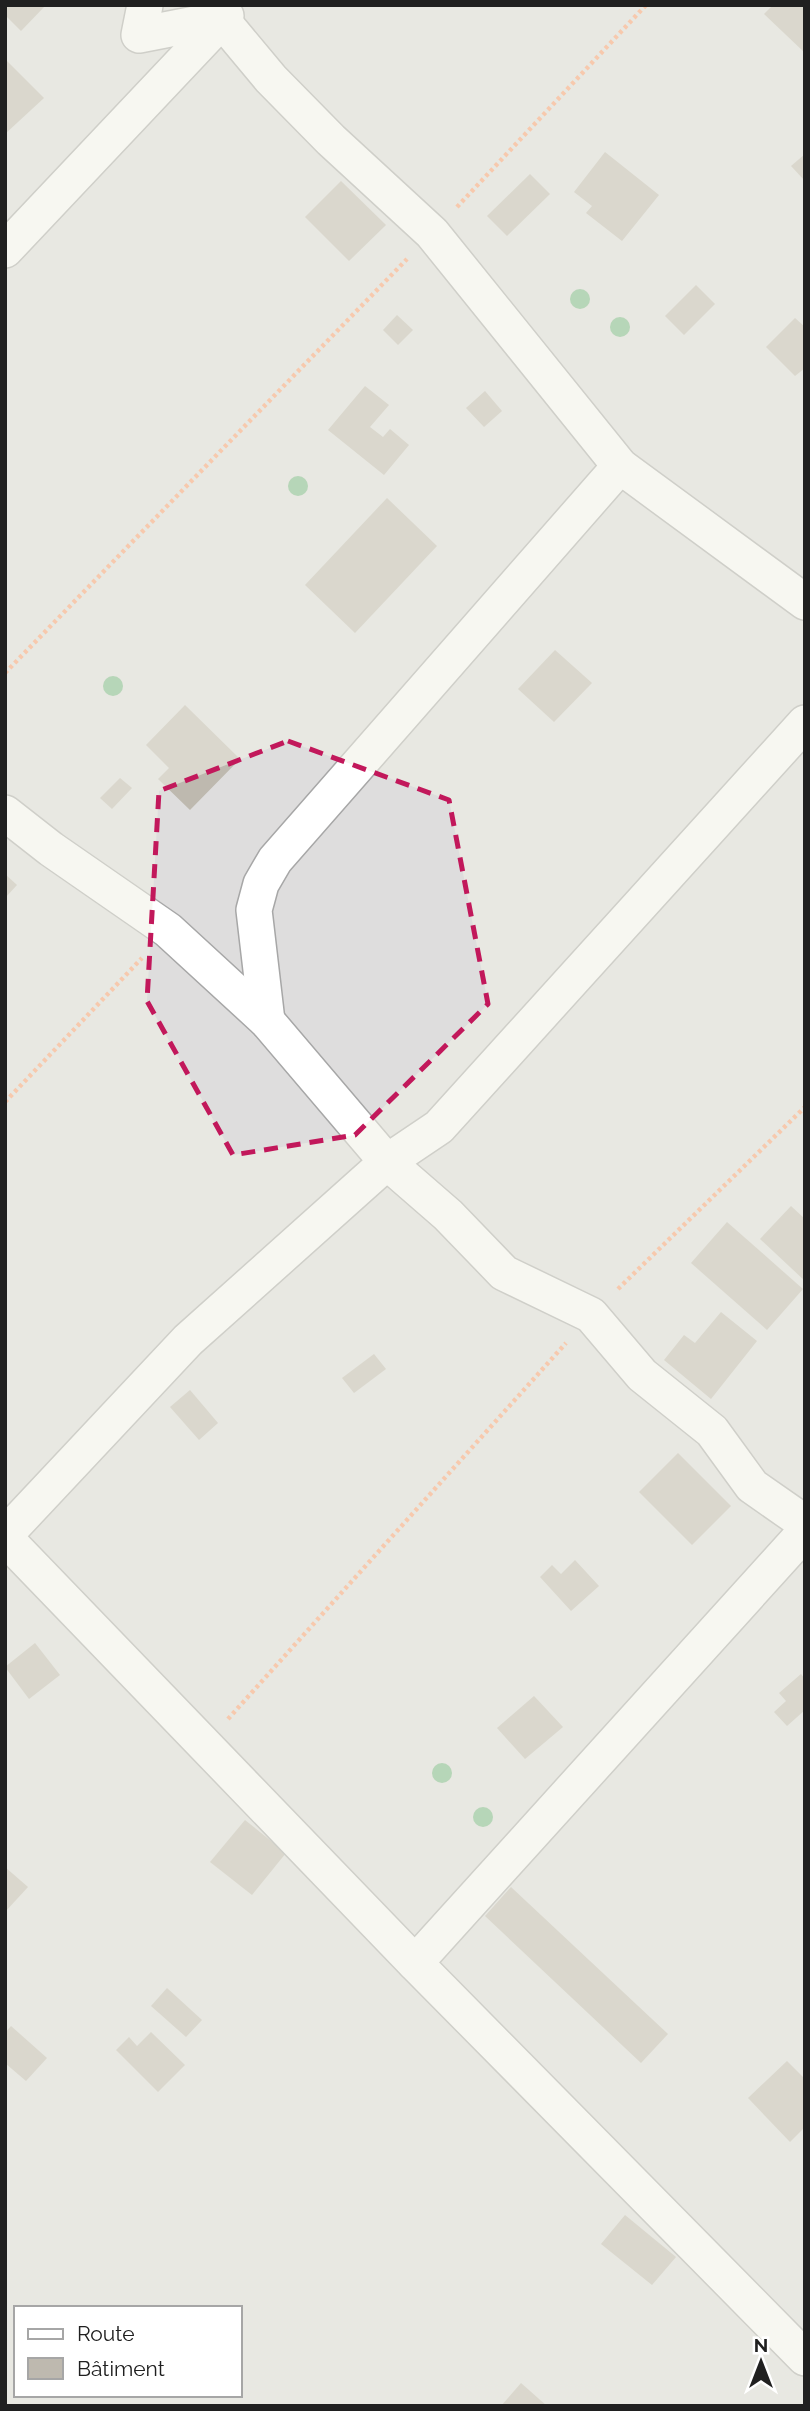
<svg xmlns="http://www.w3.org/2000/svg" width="810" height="2411" viewBox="0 0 810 2411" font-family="Raleway,sans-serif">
<rect width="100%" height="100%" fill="#f1f0e6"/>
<path fill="#dedddd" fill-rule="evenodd" d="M5,5h800v2401h-800zM16,2308h224v87h-224z"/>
<g fill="#beb9af">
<path d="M5,5h41l-25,26 -16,-16z"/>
<path d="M773,5h32v48l-41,-39z"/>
<path d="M7,61l37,37 -39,36v-72z"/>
<path d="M605,152l54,43 -37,46 -36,-28 6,-7 -18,-14z"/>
<path d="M805,154v27l-14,-15z"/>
<path d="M530,174l20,20 -43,42 -20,-20z"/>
<path d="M341,181l45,44 -37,36 -44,-44z"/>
<path d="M696,285l19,19 -31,31 -19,-19z"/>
<path d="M397,315l16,15 -15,15 -15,-15z"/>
<path d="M795,318l10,9v41l-10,8 -29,-29z"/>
<path d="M365,386l24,19 -19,22 13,10 7,-8 19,16 -25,30 -56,-45z"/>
<path d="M485,391l17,20 -18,16 -18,-19z"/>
<path d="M387,498l50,48 -82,87 -50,-48z"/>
<path d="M555,650l37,33 -38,39 -36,-33z"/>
<path d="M185,705l55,54 -50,51 -32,-31 11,-11 -23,-23z"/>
<path d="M120,778l12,10 -20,21 -12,-11z"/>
<path d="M5,874l12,11 -12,13z"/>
<path d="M791,1206l14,13v62l-45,-42z"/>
<path d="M727,1222l76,67 -36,41 -76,-67z"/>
<path d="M721,1312l36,29 -46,58 -47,-39 20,-25 11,8z"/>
<path d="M374,1354l12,15 -32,24 -12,-15z"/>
<path d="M190,1390l28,33 -19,17 -29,-33z"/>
<path d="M678,1453l53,53 -39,39 -53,-53z"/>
<path d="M575,1560l24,26 -28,25 -31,-34 12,-12 9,9z"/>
<path d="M35,1643l25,32 -31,24 -24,-32z"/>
<path d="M801,1674l4,5v31l-18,16 -13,-14 12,-11 -7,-8z"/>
<path d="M534,1696l29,31 -38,32 -28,-31z"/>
<path d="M245,1820l41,33 -34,42 -42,-33z"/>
<path d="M5,1867l23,20 -23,25z"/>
<path d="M511,1887l157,147 -27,29 -156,-147z"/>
<path d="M167,1988l35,32 -16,17 -35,-31z"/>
<path d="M11,2026l36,32 -21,23 -21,-18v-30z"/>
<path d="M151,2032l34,33 -27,27 -42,-42 13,-13 8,9z"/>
<path d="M787,2061l18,18v48l-15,15 -42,-44z"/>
<path d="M625,2215l51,42 -24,28 -51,-41z"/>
<path d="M521,2383l26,23h-46z"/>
</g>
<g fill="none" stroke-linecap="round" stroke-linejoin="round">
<g stroke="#a7a7a7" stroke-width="38">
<g id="street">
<path d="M145,5l-6,30 82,-16 50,60 60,61 101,93 188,233 185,136"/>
<path d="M5,250l221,-234"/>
<path d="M5,813l46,36 117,81 99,91 120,141 61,53 56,58 87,42 51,60 70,56 40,55 53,37"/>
<path d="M267,1021l-13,-111 7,-26 14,-24 345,-394"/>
<path d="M5,1535l183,-195 199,-178 52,-35 366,-404"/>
<path d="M5,1538l410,425 390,395"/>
<path d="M415,1963l390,-431"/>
</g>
</g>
<g stroke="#ff9969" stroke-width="4.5" stroke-dasharray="3.5 3.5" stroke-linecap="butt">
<path d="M457,207l189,-202"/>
<path d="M5,673l402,-414"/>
<path d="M5,1102l137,-144"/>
<path d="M618,1289l187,-182"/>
<path d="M228,1719l338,-376"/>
</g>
<use href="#street" stroke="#fff" stroke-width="35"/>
</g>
<g fill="#70b580">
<circle cx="580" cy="299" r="10"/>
<circle cx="620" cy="327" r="10"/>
<circle cx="298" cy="486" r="10"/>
<circle cx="113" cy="686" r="10"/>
<circle cx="442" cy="1773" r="10"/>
<circle cx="483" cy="1817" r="10"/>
</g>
<path d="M0 0H810V2411H0ZM288,741l161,59 39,204 -133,131 -122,20 -86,-154 12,-210z" fill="#f1f0e6" fill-opacity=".55" fill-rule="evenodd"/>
<path fill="none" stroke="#c2185b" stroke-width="5" stroke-dasharray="14 9" stroke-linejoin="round" d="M288,741l161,59 39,204 -133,131 -122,20 -86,-154 12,-210z"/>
<rect width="810" height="2411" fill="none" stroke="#202020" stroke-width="14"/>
<rect x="14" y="2306" width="228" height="91" fill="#ffffff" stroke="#a6a6a6" stroke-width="2"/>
<rect x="28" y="2329" width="35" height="10" fill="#ffffff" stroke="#a6a6a6" stroke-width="2"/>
<text x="77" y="2341" font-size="21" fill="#202020">Route</text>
<rect x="28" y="2358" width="35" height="21" fill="#beb9af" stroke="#a6a6a6" stroke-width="2"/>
<text x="77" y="2376" font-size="21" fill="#202020">Bâtiment</text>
<g transform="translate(761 2362)" stroke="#ffffff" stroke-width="5" paint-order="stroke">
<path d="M0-5L12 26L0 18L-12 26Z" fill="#202020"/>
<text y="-10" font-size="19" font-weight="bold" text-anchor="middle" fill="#202020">N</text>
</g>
</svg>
